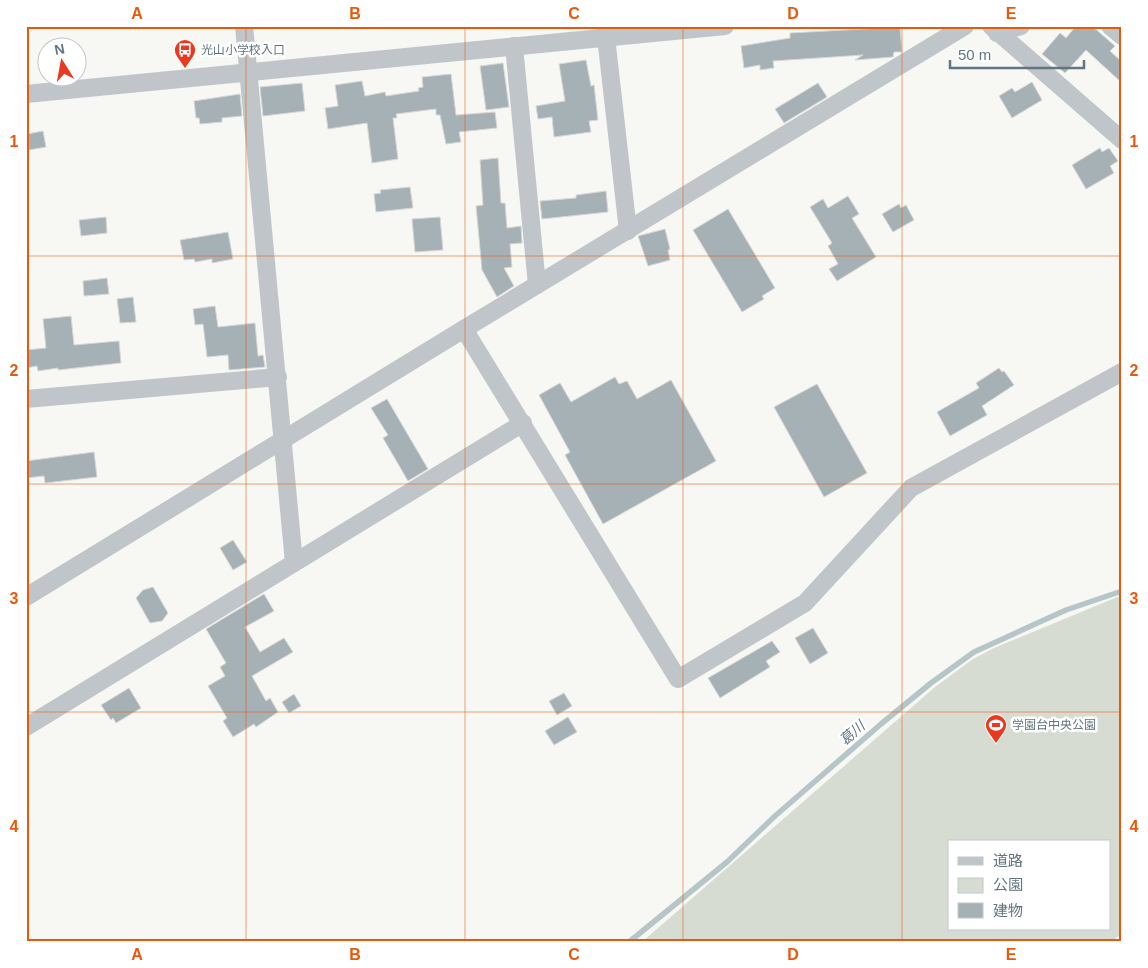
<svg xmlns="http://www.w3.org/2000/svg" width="1148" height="968" viewBox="0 0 1148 968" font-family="Arial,'Noto Sans JP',sans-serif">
<rect width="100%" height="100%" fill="#f7f7f3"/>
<path fill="#d7dcd2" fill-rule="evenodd" d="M1122,595v339l-12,8h-468l293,-255 38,-28 21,-11zM949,842h160v87h-160z"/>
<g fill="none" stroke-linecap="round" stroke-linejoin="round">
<path stroke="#b6c6c8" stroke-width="5.5" d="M629,942l98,-80 48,-46 106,-92 50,-41 43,-31 92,-42 56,-19"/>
</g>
<g fill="#a6b1b6" stroke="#d8d8d6">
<path d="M1076,26h16l23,20 -5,5 12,11v21l-36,-33 -21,23 -23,-19 18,-21 6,5z"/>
<path d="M900,27l2,25h-8l-1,5 -38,3 8,-5 -90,6 1,7 -14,2v-5l-16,3 -3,-22 49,-8v-5z"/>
<path d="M586,60l5,26 3,-1 4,35 -9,1 2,11 -37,5 -2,-20 -14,2 -2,-13 29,-5 -6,-37z"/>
<path d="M503,63l6,44 -23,3 -6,-44z"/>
<path d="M451,74l5,41 39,-3 2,16 -38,4 2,10 -15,2 -6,-29h-4v-6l-40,5 1,4h-4l5,41 -26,4 -5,-40 -39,6 -3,-21 13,-2 -3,-21 27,-4 3,15 20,-4 1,4 33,-5 -1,-3 5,-1 -1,-10z"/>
<path d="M1032,82l10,18 -30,18 -13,-22 13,-8 3,4z"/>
<path d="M302,83l3,28 -42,5 -3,-29z"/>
<path d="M818,83l9,14 -43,26 -9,-14z"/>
<path d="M240,94l2,22 -20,2v4l-22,2 -1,-6h-3l-2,-17z"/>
<path d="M43,131l3,16 -17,3 -2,-16z"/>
<path d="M1100,148l2,4 7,-4 9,13 -8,5 4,7 -28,16 -14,-24z"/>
<path d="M498,158l3,45h4l2,25 14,-2 1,17 -12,1 2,23 -8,1 10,18 -17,11 -15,-27 -6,-64 7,-1 -3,-45z"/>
<path d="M410,187l3,21 -37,4 -2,-18 7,-1 -1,-3z"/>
<path d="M606,191l2,21 -66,7 -2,-18 36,-3v-3z"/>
<path d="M848,196l11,18 -7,4 24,39 -39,24 -8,-12 9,-5 -10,-18 4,-3 -22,-36 13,-8 5,9z"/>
<path d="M899,204l2,4 5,-3 8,15 -21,12 -11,-18z"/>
<path d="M728,209l47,79 -13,8 2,3 -22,13 -49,-82z"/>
<path d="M106,217l1,16 -26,3 -2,-16z"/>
<path d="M440,217l3,33 -28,2 -3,-33z"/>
<path d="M665,229l5,20 -2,1 2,10 -22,6 -10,-30z"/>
<path d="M228,232l5,27 -21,4v-4l-17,3 -1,-3 -10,1 -4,-20z"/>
<path d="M107,278l2,16 -25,2 -1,-15z"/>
<path d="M133,297l3,25 -16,1 -3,-24z"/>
<path d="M215,306l3,21 37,-4 3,33 5,-1 2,12 -36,3 -1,-15 -21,2 -4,-33 -8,1 -2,-16z"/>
<path d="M71,316l3,29 45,-4 2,22 -63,7v-2l-20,3 -1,-5 -11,2v-18l20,-2 -3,-29z"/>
<path d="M999,368l3,4 2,-1 10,14 -32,21 5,9 -37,21 -13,-24 42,-24 -3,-5z"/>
<path d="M615,377l4,7 8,-3 10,18 34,-19 45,81 -113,63 -38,-69 5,-3 -31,-57 21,-12 11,19z"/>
<path d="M817,384l50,89 -43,24 -50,-90z"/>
<path d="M387,399l41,70 -20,12 -25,-43 5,-3 -17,-27z"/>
<path d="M94,452l3,25 -52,6 -1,-7 -18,2v-17z"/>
<path d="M233,540l14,22 -14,8 -13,-22z"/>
<path d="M153,587l15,26 -6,8 -12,2 -14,-25 7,-8z"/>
<path d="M264,594l10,17 -29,16 15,25 24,-14 9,14 -41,24 14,25 4,-3 8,14 -22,15 -2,-3 -21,13 -10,-16 4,-3 -19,-32 17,-10 -5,-9 6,-4 -20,-34z"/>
<path d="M813,628l15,25 -18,11 -15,-26z"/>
<path d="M772,641l8,11 -14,9 4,6 -50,31 -12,-20z"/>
<path d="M129,688l12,20 -25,15 -3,-5 -2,2 -10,-15z"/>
<path d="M564,693l8,13 -15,9 -8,-14z"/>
<path d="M294,694l7,12 -12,7 -7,-11z"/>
<path d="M568,717l9,15 -23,13 -9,-14z"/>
</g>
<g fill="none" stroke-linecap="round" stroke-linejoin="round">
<g stroke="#bfc5c8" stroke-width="18">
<path d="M244,26l50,537"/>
<path d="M991,26l131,114"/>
<path d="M1110,26l12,10"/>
<path d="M605,28l23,203"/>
<path d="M997,33l24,-7"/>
<path d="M514,46l23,239"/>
<path d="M26,94l699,-68"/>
<path d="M464,329l214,350 127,-76 106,-115 211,-116"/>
<path d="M26,399l252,-22"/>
<path d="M26,597l438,-268 501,-303"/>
<path d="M26,727l497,-304"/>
</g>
</g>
<path fill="none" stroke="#e8590c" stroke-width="1" stroke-opacity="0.55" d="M246,26v916M465,26v916M683,26v916M902,26v916M26,256h1096M26,484h1096M26,712h1096"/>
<defs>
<g id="bus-pin" transform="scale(1.125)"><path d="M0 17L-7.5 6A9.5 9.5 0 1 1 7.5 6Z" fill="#ea3821" stroke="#fff"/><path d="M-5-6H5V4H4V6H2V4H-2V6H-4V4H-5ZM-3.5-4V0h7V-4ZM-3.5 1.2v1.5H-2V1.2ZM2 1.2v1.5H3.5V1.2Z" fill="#fff"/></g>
<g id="stadium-pin" transform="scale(1.125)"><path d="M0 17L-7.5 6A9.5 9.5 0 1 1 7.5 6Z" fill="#ea3821" stroke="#fff"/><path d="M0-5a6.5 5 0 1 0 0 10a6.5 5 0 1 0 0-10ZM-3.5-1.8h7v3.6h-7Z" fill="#fff"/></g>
</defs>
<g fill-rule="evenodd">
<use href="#bus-pin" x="185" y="50"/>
<use href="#stadium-pin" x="996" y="725"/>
</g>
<g text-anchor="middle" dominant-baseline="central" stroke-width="5" stroke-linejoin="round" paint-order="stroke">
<g font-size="12" fill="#617680" stroke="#fff" text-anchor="start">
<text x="201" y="50">光山小学校入口</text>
<text x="1012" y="725">学園台中央公園</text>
</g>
<g font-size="14" font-style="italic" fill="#5b767b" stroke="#fff">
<text transform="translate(852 733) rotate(-42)">葛川</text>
</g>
</g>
<rect width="1148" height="968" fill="none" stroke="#ffffff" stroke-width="55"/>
<rect x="948" y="840" width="162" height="90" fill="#ffffff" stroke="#c0c8cc"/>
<rect x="958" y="857" width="25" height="8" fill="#bfc5c8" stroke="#c0c8cc"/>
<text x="993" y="866" font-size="15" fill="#617680">道路</text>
<rect x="958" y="878" width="25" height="15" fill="#d7dcd2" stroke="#c0c8cc"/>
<text x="993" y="890" font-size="15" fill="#617680">公園</text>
<rect x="958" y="903" width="25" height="15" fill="#a6b1b6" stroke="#c0c8cc"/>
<text x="993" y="916" font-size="15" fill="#617680">建物</text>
<g transform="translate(62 62) rotate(349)"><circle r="24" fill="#ffffff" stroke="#c0c8cc"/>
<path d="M0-4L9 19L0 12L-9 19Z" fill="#ea3821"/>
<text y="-8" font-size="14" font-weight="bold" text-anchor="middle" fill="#617680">N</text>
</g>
<path d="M950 60v8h134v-8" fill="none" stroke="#617680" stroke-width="2.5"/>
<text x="958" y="60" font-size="15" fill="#617680" stroke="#ffffff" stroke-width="4" paint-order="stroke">50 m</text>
<rect x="28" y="28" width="1092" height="912" fill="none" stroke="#e8590c" stroke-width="2"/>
<g font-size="16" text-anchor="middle" font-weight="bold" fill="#e8590c">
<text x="137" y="19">A</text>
<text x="355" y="19">B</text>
<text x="574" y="19">C</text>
<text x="793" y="19">D</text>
<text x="1011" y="19">E</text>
<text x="14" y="147">1</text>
<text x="1134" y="147">1</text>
<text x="14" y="376">2</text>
<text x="1134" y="376">2</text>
<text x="14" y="604">3</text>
<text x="1134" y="604">3</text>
<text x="14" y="832">4</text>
<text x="1134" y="832">4</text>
<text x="137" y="960">A</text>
<text x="355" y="960">B</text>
<text x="574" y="960">C</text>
<text x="793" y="960">D</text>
<text x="1011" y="960">E</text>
</g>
</svg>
